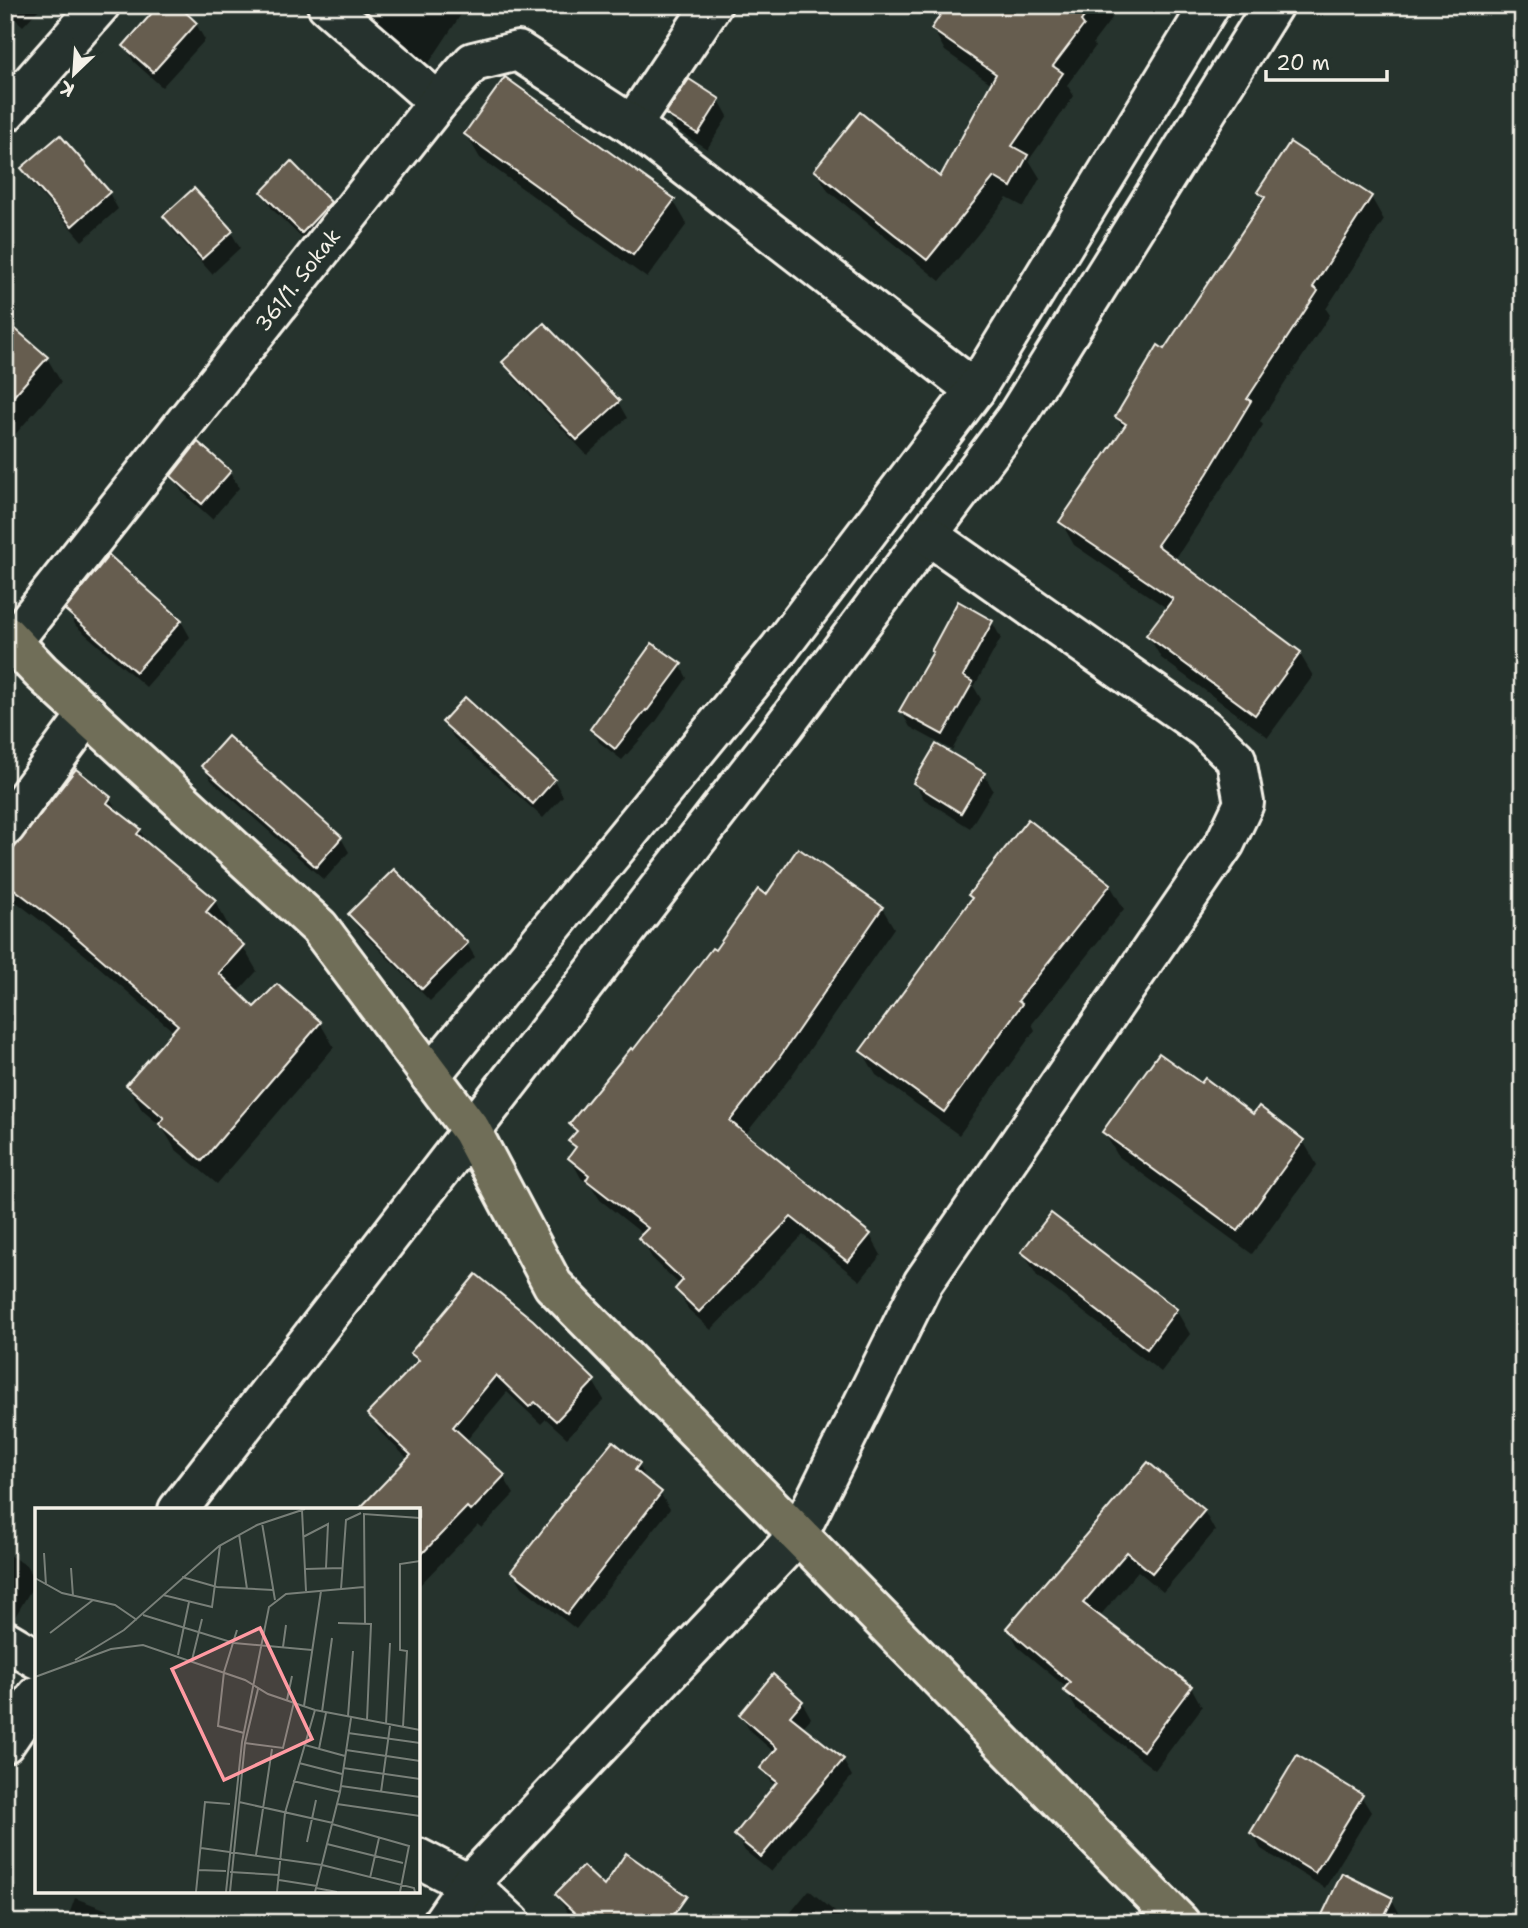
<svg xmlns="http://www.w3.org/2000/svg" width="1528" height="1928" viewBox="0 0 1528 1928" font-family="'Shantell Sans',sans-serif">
<rect width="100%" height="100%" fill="#26332d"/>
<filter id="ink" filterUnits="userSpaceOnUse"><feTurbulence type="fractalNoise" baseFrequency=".0143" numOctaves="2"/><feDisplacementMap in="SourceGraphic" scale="14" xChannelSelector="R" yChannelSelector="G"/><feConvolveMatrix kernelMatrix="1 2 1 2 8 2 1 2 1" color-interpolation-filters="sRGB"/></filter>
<g filter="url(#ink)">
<g fill="#0007">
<path d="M5,5h38l-20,21 -18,-16z"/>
<path d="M175,5l21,19 9,16 -43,47 -28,-25 -9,-16z"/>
<path d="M357,5h122l-5,6 -8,-4 -39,59z"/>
<path d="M949,5h155l8,13 -19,25 2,4 -28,38 7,11 -45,64 11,18 -16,29 -17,-9 -67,83 -112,-90 -12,-21 125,9 51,-95 -47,-33 -12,-22z"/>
<path d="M719,100l9,16 -21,33 -30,-19 -9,-16z"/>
<path d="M466,134l207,66 14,24 -40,54 -167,-120z"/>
<path d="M60,137l49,56 9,16 -36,32 -50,-57 -9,-15z"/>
<path d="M1259,192l112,5 13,23 -58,89 4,6 -70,106 3,4 -89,136 126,93 13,22 -45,61 -107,-79 -13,-23 20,-26 -94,-64 -13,-23 63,-92 -7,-12 48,-67 99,-150z"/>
<path d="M263,193l67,10 9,16 -27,29 -40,-39z"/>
<path d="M165,216l66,16 9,16 -28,26 -38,-42z"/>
<path d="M47,358l14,24 -56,64v-85z"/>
<path d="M505,362l113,40 9,16 -40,37 -73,-77z"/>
<path d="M230,472l9,16 -27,31 -30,-27 -9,-16z"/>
<path d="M67,610l114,11 9,16 -44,50 -70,-61z"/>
<path d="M992,622l9,16 -27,49 7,12 -29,51 -42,-23 -9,-16z"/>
<path d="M680,665l7,13 -32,45 -33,37 -23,-18 -7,-13z"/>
<path d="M465,699l89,81 9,16 -20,22 -89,-80 -10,-16z"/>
<path d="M228,738l113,100 8,14 -25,28 -113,-100 -8,-14z"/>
<path d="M984,774l9,16 -23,38 -46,-29 -9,-16z"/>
<path d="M110,798l9,16 21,16 9,16 66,55 13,24 -4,5 19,17 14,24 -20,22 17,16 66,14 14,24 -117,137 -42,-35 -13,-22 -20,-17 -14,-24 46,-54 -90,-78 -73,-56 -6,-10v-25z"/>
<path d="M1110,885l14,24 -92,115 3,6 -76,105 -83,-60 -14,-24 110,-152 -2,-4z"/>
<path d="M766,897l116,11 12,20 -104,150 -45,57 125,100 11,20 -21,26 -57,-46 -92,95 -23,-21 -11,-20 3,-4 -28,-27 -11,-20 3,-3 -44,-35 -8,-13 -11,-9 -11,-20 6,-8 -6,-9 6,-7 -5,-10z"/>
<path d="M350,914l117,30 8,13 -45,44 -72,-73z"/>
<path d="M1201,1086l102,55 14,24 -65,89 -134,-98 -14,-24z"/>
<path d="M1023,1252l153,58 14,24 -29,38 -124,-96z"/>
<path d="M412,1353l181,28 11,19 -37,38 -21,-19 -5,5 -34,-32 -41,49 37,35 11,18 -32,34 -4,-3 -60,62v-77l-9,-50 -29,-28 -11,-18 49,-51z"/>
<path d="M639,1464l8,18 13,11 10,16 -94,120 -54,-42 -9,-16z"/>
<path d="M1148,1464l56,47 11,20 -52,61 -25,-21 -39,46 92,70 11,20 -47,63 -78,-60 -12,-20 2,-2 -48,-40 -11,-20z"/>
<path d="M5,1553l21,12 10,16 -24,41 -7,-4z"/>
<path d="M802,1702l9,16 -9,10 41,32 9,16 -81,96 -26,-21 -9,-16 39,-48 -13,-19 13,-15 -25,-22 -9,-16z"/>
<path d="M1361,1796l10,16 -46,76 -64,-39 -9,-16z"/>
<path d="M604,1888l70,25 6,10h-106l-17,-28z"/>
<path d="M809,1890l39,33h-66z"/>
<path d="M75,1898l54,20 3,5h-66z"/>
<path d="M1392,1900l9,16 -4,7h-77z"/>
</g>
<g fill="#665d50" stroke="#f4f1e8" stroke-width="2">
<path d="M159,5h19l19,18 -44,49 -30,-26z"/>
<path d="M947,5h146l-12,16 3,4 -31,41 10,7 -51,73 16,9 -17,32 -17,-10 -67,83 -113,-90 46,-58 80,65 56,-103 -65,-45z"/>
<path d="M505,77l170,122 -42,56 -169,-121z"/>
<path d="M689,79l31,20 -22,35 -33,-20z"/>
<path d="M60,135l50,57 -38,34 -51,-58z"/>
<path d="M1290,142l82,54 -59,91 5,4 -71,108 4,2 -44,73 -50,71 144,107 -46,63 -109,-80 27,-36 -114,-77 67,-98 -11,-7 43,-72 6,4 101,-152 -8,-5z"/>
<path d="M291,161l40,41 -29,31 -41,-41z"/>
<path d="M194,188l39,43 -31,28 -39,-43z"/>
<path d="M5,320l43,37 -43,49z"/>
<path d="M544,323l76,78 -43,39 -75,-78z"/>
<path d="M198,442l33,29 -29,33 -31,-28z"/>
<path d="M109,555l73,65 -46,52 -71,-62z"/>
<path d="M958,601l35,20 -30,55 10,6 -30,53 -44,-24 34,-59 -2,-1z"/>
<path d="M652,643l30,21 -35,47 -1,-1 -31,39 -25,-20z"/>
<path d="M465,697l90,82 -22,25 -91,-82z"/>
<path d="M228,736l114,101 -26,30 -115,-101z"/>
<path d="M936,744l49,29 -24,40 -48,-30z"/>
<path d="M76,769l35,28 -4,6 34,26 -4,5 79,66 -10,12 38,33 -25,28 35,34 23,-23 44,38 -119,139 -43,-37 5,-6 -38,-33 52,-60 -110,-95 -63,-48v-22z"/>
<path d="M1028,819l83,65 -93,117 4,3 -78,108 -84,-61 112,-153 -4,-3z"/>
<path d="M798,848l85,59 -104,151 -49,63 141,113 -23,28 -57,-45 -92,95 -24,-23 8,-9 -45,-42 10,-10 -62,-48 3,-5 -21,-17 8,-11 -8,-6 9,-10 -8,-7 62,-76 2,2 79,-102 3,2 43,-61 8,6z"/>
<path d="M394,869l74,74 -46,46 -74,-75z"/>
<path d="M1159,1053l42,30 4,-5 48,36 6,-8 45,34 -66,91 -136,-99z"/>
<path d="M1051,1213l126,96 -30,40 -126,-97z"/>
<path d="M476,1274l57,46 62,60 -39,41 -21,-19 -6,5 -33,-32 -43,52 52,48 -34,36 -4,-4 -49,51v-48h-60l53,-55 -44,-41 52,-54 -9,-7z"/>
<path d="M613,1441l27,22 -5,7 27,22 -95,122 -56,-43 51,-66 -1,-1z"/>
<path d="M1148,1462l57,48 -53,63 -25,-21 -44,51 109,83 -49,65 -80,-61 7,-8 -64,-54z"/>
<path d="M773,1674l30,27 -13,15 54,43 -83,98 -27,-22 43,-53 -17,-14 17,-20 -38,-33z"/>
<path d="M1297,1755l66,40 -48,78 -65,-40z"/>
<path d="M626,1853l61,43 -19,27h-90l3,-4 -26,-25 28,-28 21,20z"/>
<path d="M1342,1873l51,25 -12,25h-63z"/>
</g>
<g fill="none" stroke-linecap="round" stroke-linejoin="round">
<g stroke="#f4f1e8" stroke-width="44">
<g id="minor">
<path d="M327,5l111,97"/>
<path d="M5,113l95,-108"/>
<path d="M632,125l80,-120"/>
<path d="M12,642l426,-540 35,-40 45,-11 114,74 343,265"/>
<path d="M5,827l83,-113"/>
<path d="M430,1076l349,-427 196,-259 235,-385"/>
<path d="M178,1510l601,-777 236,-314 258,-414"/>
<path d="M5,1640l32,19"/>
<path d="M5,1743l32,-47"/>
<path d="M418,1858l51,26 42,39"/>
<path d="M442,1923l27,-39 329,-349 125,-252 302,-440 19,-40 -8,-44 -31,-30 -277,-194"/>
</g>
</g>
<g stroke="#f4f1e8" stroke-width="44">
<path id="major" d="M5,634l36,38 278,255 152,203 82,155 627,638"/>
</g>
<use href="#minor" stroke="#26332d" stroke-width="38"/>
<use href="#major" stroke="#706e59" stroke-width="38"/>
</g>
</g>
<g text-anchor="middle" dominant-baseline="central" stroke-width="5" stroke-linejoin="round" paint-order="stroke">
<g font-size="21" fill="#f4f1e8" stroke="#26332d">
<text transform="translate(298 280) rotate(-52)">361/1. Sokak</text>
</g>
</g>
<g transform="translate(35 1508)">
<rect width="385" height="385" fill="#26332d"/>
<path fill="none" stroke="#787f78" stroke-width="2" d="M267,2l4,81M227,15l13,77M204,26l8,55M268,29l25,-13 -2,44M9,45l2,32M36,60l2,28M270,61l37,-1M147,69l35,10 56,3M0,70l27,15 53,12 22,15M306,81l5,-69 15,-7M128,87l49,12 8,-61M108,107l91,28 78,7M303,115l33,1 -4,96M330,115l-1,-109 56,4M202,122l-13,42 -6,54 26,7M15,125l43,-33M248,139l3,-22M143,147l11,-53M40,152l49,-30 95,-84 38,-21 48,-16M157,152l10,-41M0,169l76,-28 32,-4 102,35 23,14 47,16 105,20M252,192l5,-24M269,198l17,-115M287,204l10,-74M313,208l5,-65M351,216l4,-81M368,219l4,-76 -7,-1v-86l20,-3M313,225l72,10M210,235l38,5 11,-46M270,237l40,11M284,241l7,-36M311,242l74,11M264,255l43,11M308,260l77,11M258,273l47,11M306,278l79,11M346,284l9,-66M204,294l94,21M302,296l83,12M297,316l77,22 -9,46M272,334l9,-42M292,336l76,19M166,340l121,17 92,23 1,4M221,347l16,-106M163,362l28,1M195,364l49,3M335,370l9,-40M244,372l38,6M281,380l21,4M161,384l9,-90 25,2M191,384l16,-150 27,-135 17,-13 78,-7M195,384l15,-149 13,-54M242,384l8,-79 30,-103M280,384l25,-100 11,-74"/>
<path fill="#ff9aa2" fill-opacity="0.15" stroke="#ff9aa2" stroke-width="3.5" d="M225,120l52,111 -88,41 -52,-111z"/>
<rect width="385" height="385" fill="none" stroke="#f4f1e8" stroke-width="3.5"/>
</g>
<rect width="1528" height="1928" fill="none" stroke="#26332d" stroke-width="28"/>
<rect x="14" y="14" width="1500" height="1900" fill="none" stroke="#f4f1e8" stroke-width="2.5" filter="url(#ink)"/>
<g transform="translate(74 74) rotate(205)" stroke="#26332d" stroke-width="5" paint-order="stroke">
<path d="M0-5L12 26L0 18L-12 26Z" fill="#f4f1e8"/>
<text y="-10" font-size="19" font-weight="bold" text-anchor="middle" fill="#f4f1e8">K</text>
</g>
<path d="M1266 70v10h121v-10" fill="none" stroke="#f4f1e8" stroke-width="3.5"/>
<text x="1276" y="70" font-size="21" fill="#f4f1e8" stroke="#26332d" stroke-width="5" paint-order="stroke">20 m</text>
</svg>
